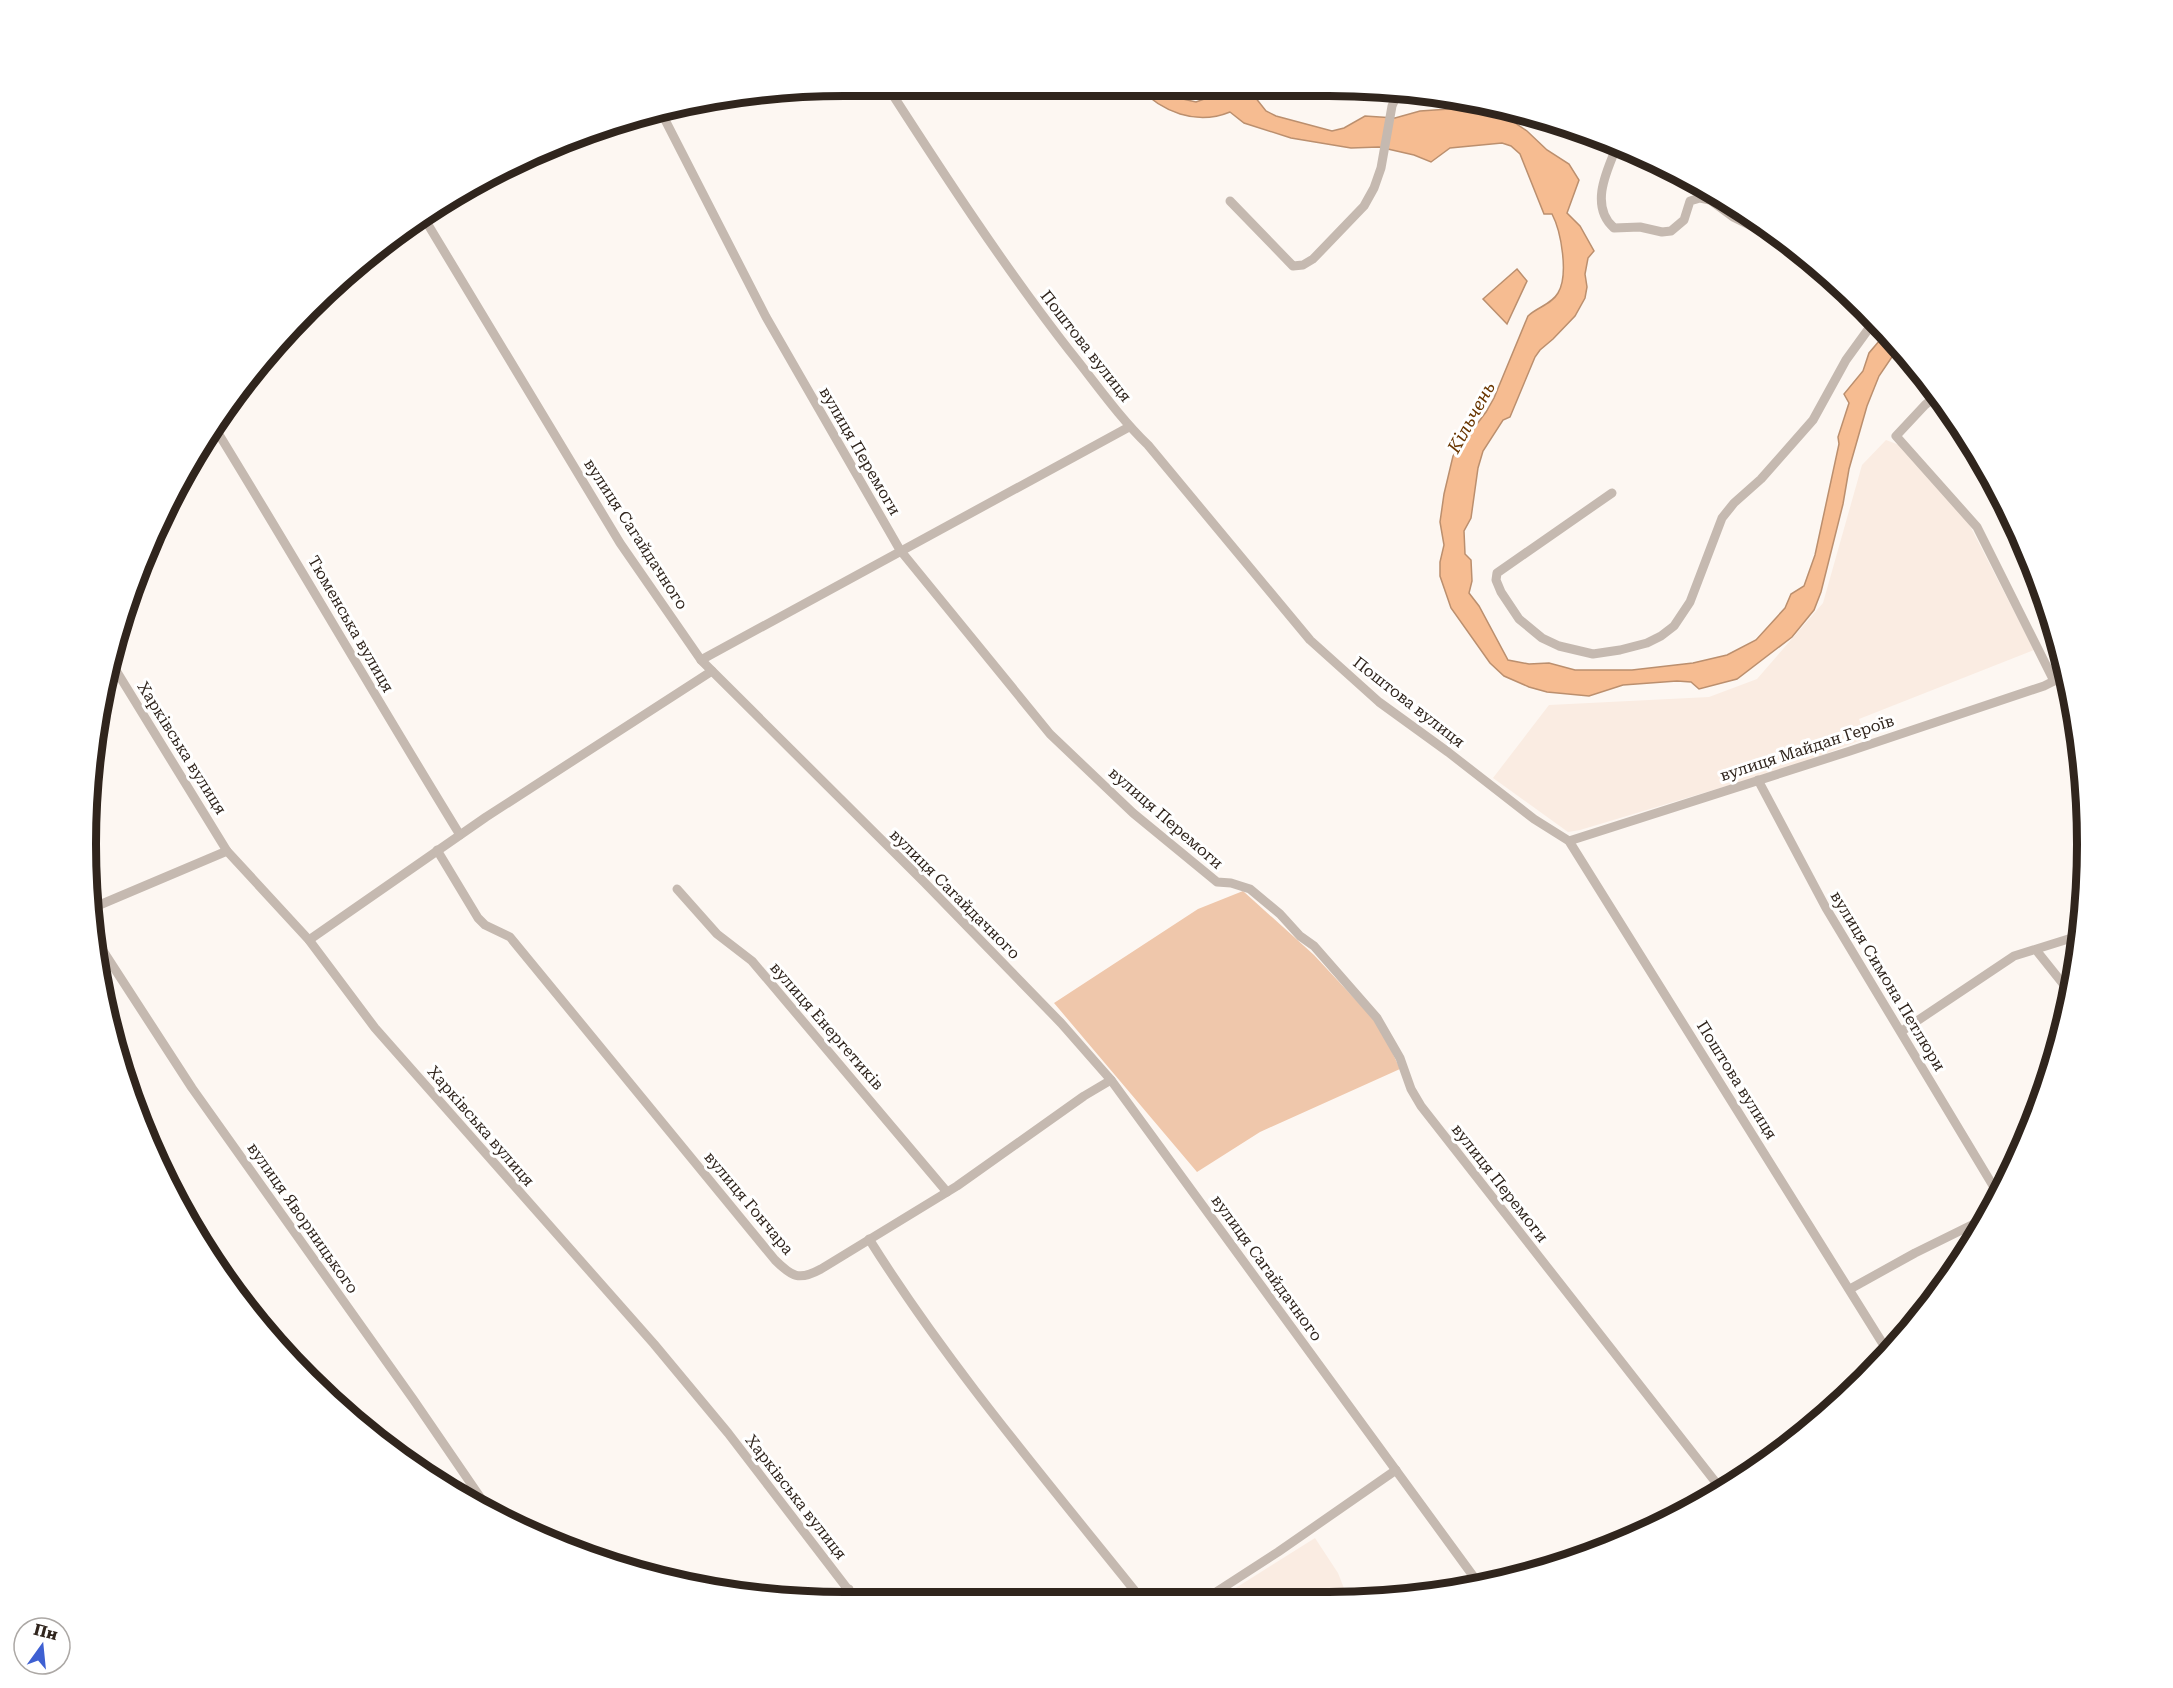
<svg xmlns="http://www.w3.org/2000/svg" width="2173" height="1688" viewBox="0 0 2173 1688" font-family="'Roboto Serif',serif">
<rect width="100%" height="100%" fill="#fdf7f2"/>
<g fill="#faece2">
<path d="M1886,440l16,6 66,76 66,128 -175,69 7,19 -69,27 -217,65 -12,2 -75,-54 56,-73 160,-8 48,-18 66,-76 39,-138z"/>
<path d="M1315,1538l23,35 9,23h-124z"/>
</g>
<path fill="#efc7ab" d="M1243,891l71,64 66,71 20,43 -140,63 -63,40 -143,-169 144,-94z"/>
<g fill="#f6bc91" stroke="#bb8f6e" stroke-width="1.5">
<path d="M1137,86h20l17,11 22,5 11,-4 10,-11h30l19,24 10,5 56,15 12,-3 21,-12 30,2 25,-7 44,-3 12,-5 14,3 37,25 20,19 22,14 10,16 -12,33 13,13 14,25 -6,7 -3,16 2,13 -2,11 -10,18 -22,23 -13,11 -5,7 -25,60 -7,3 -20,31 -5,17 -7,50 -7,13 1,23 6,6 1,21 -3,12 10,13 29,54 21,4 20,-1 26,7h57l61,-7 34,-8 29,-15 29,-32 6,-14 13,-8 11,-31 24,-111 -1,-7 11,-34 -5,-9 19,-23 6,-18 17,-20 12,15 -19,28 -12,30 -18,63 -6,35 -22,88 -7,18 -22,27 -55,42 -38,10 -8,-7 -14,-1 -54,4 -34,11 -42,-4 -18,-5 -25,-11 -14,-13 -39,-55 -11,-32v-14l4,-17 -4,-23 4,-28 9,-38 33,-44 8,-14 34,-82c9,-9 23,-11 30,-23 11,-18 3,-62 -6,-79h-8l-24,-60 -9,-8 -9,-3 -52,5 -19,14 -17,-7 -35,-8 -28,1 -60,-10 -47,-15 -14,-11c-34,14 -68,0 -93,-26z"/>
<path d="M1517,269l10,12 -20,43 -24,-25z"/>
</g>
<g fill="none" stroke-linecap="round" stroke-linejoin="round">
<g stroke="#c5b9b0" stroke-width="9">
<path d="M887,86c58,90 116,179 182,264 26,32 49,66 79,95l162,195 69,62 69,50 86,67 35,22 319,511"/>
<path d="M660,110l106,207 134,233 150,184 83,79 84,69 14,1 19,6 30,25 20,22 14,10 63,72 23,40 11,31 10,17 300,383"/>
<path d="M1617,146c-10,24 -28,60 -3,82l26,-1 22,5 9,-1 13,-11 6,-19 10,-3 10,2 23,17 65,32"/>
<path d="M1230,201l63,65 10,-1 10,-6 51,-53 10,-18 7,-20 11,-62 7,-16"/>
<path d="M424,218l196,325 81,117 223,222 137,141 50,57 368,504"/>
<path d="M1937,395l-12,10 -29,31 81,91 77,154"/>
<path d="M215,428c83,135 162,272 245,407"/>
<path d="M1612,493l-115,80 -1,7 5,12 18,27 23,19 17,8 34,8 27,-4 27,-7 14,-7 13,-10 16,-24 32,-84 12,-15 27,-24 52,-59 33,-60 29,-40"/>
<path d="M109,659l118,192 82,89 66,88 279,316 74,89 125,163"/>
<path d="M701,660l428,-233"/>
<path d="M1758,780l68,128 172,286"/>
<path d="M1569,841l281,-90 194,-65 22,-11"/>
<path d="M437,850l41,68 7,7 25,12 265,323c17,17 24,21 46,9l136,-83 127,-90 27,-16"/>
<path d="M677,889l40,45 35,27 195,231"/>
<path d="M90,909l137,-58"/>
<path d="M96,940l96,148 221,311 76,111"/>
<path d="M309,940l177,-123 226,-146"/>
<path d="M2036,950l36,45"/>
<path d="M1902,1031l112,-75 64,-20"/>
<path d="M869,1239c79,126 177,241 270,357"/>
<path d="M1850,1289l65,-36 69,-34"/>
<path d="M836,1596l13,-7"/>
<path d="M1210,1596l68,-44 118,-82"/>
</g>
</g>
<g text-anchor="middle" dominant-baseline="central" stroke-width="6" stroke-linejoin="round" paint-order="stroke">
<g font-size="16" fill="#30251d" stroke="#fff">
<text transform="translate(1086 346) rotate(52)">Поштова вулиця</text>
<text transform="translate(860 451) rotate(60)">вулиця Перемоги</text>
<text transform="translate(636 534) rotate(57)">вулиця Сагайдачного</text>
<text transform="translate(351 624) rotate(60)">Тюменська вулиця</text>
<text transform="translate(1409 702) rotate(38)">Поштова вулиця</text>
<text transform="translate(182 748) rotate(58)">Харківська вулиця</text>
<text transform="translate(1807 748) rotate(-18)">вулиця Майдан Героїв</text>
<text transform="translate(1166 818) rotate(41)">вулиця Перемоги</text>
<text transform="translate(955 894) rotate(45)">вулиця Сагайдачного</text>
<text transform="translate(1888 981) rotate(59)">вулиця Симона Петлюри</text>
<text transform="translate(827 1026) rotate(49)">вулиця Енергетиків</text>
<text transform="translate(1737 1080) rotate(58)">Поштова вулиця</text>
<text transform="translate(481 1126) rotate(49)">Харківська вулиця</text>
<text transform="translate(1500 1183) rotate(52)">вулиця Перемоги</text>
<text transform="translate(749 1203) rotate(50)">вулиця Гончара</text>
<text transform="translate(303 1218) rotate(55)">вулиця Яворницького</text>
<text transform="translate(1267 1268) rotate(54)">вулиця Сагайдачного</text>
<text transform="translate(796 1497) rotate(52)">Харківська вулиця</text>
</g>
<g font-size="18" font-style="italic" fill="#693600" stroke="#fff">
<text transform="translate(1471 417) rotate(-61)">Кільчень</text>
</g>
</g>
<path d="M0 0H2173V1688H0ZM844 96H1329A748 748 0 0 1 2077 844V844A748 748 0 0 1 1329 1592H844A748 748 0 0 1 96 844V844A748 748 0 0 1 844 96Z" fill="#fff" fill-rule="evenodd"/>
<path fill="none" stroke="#30251d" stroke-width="8" d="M844 96H1329A748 748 0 0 1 2077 844V844A748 748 0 0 1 1329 1592H844A748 748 0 0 1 96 844V844A748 748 0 0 1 844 96Z"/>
<g transform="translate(42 1646) rotate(15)"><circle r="28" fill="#ffffff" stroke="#aca8a5" stroke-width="1.5"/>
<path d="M0-4.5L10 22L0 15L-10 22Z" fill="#3e60d2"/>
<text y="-9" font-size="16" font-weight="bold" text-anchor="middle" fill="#30251d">Пн</text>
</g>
</svg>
